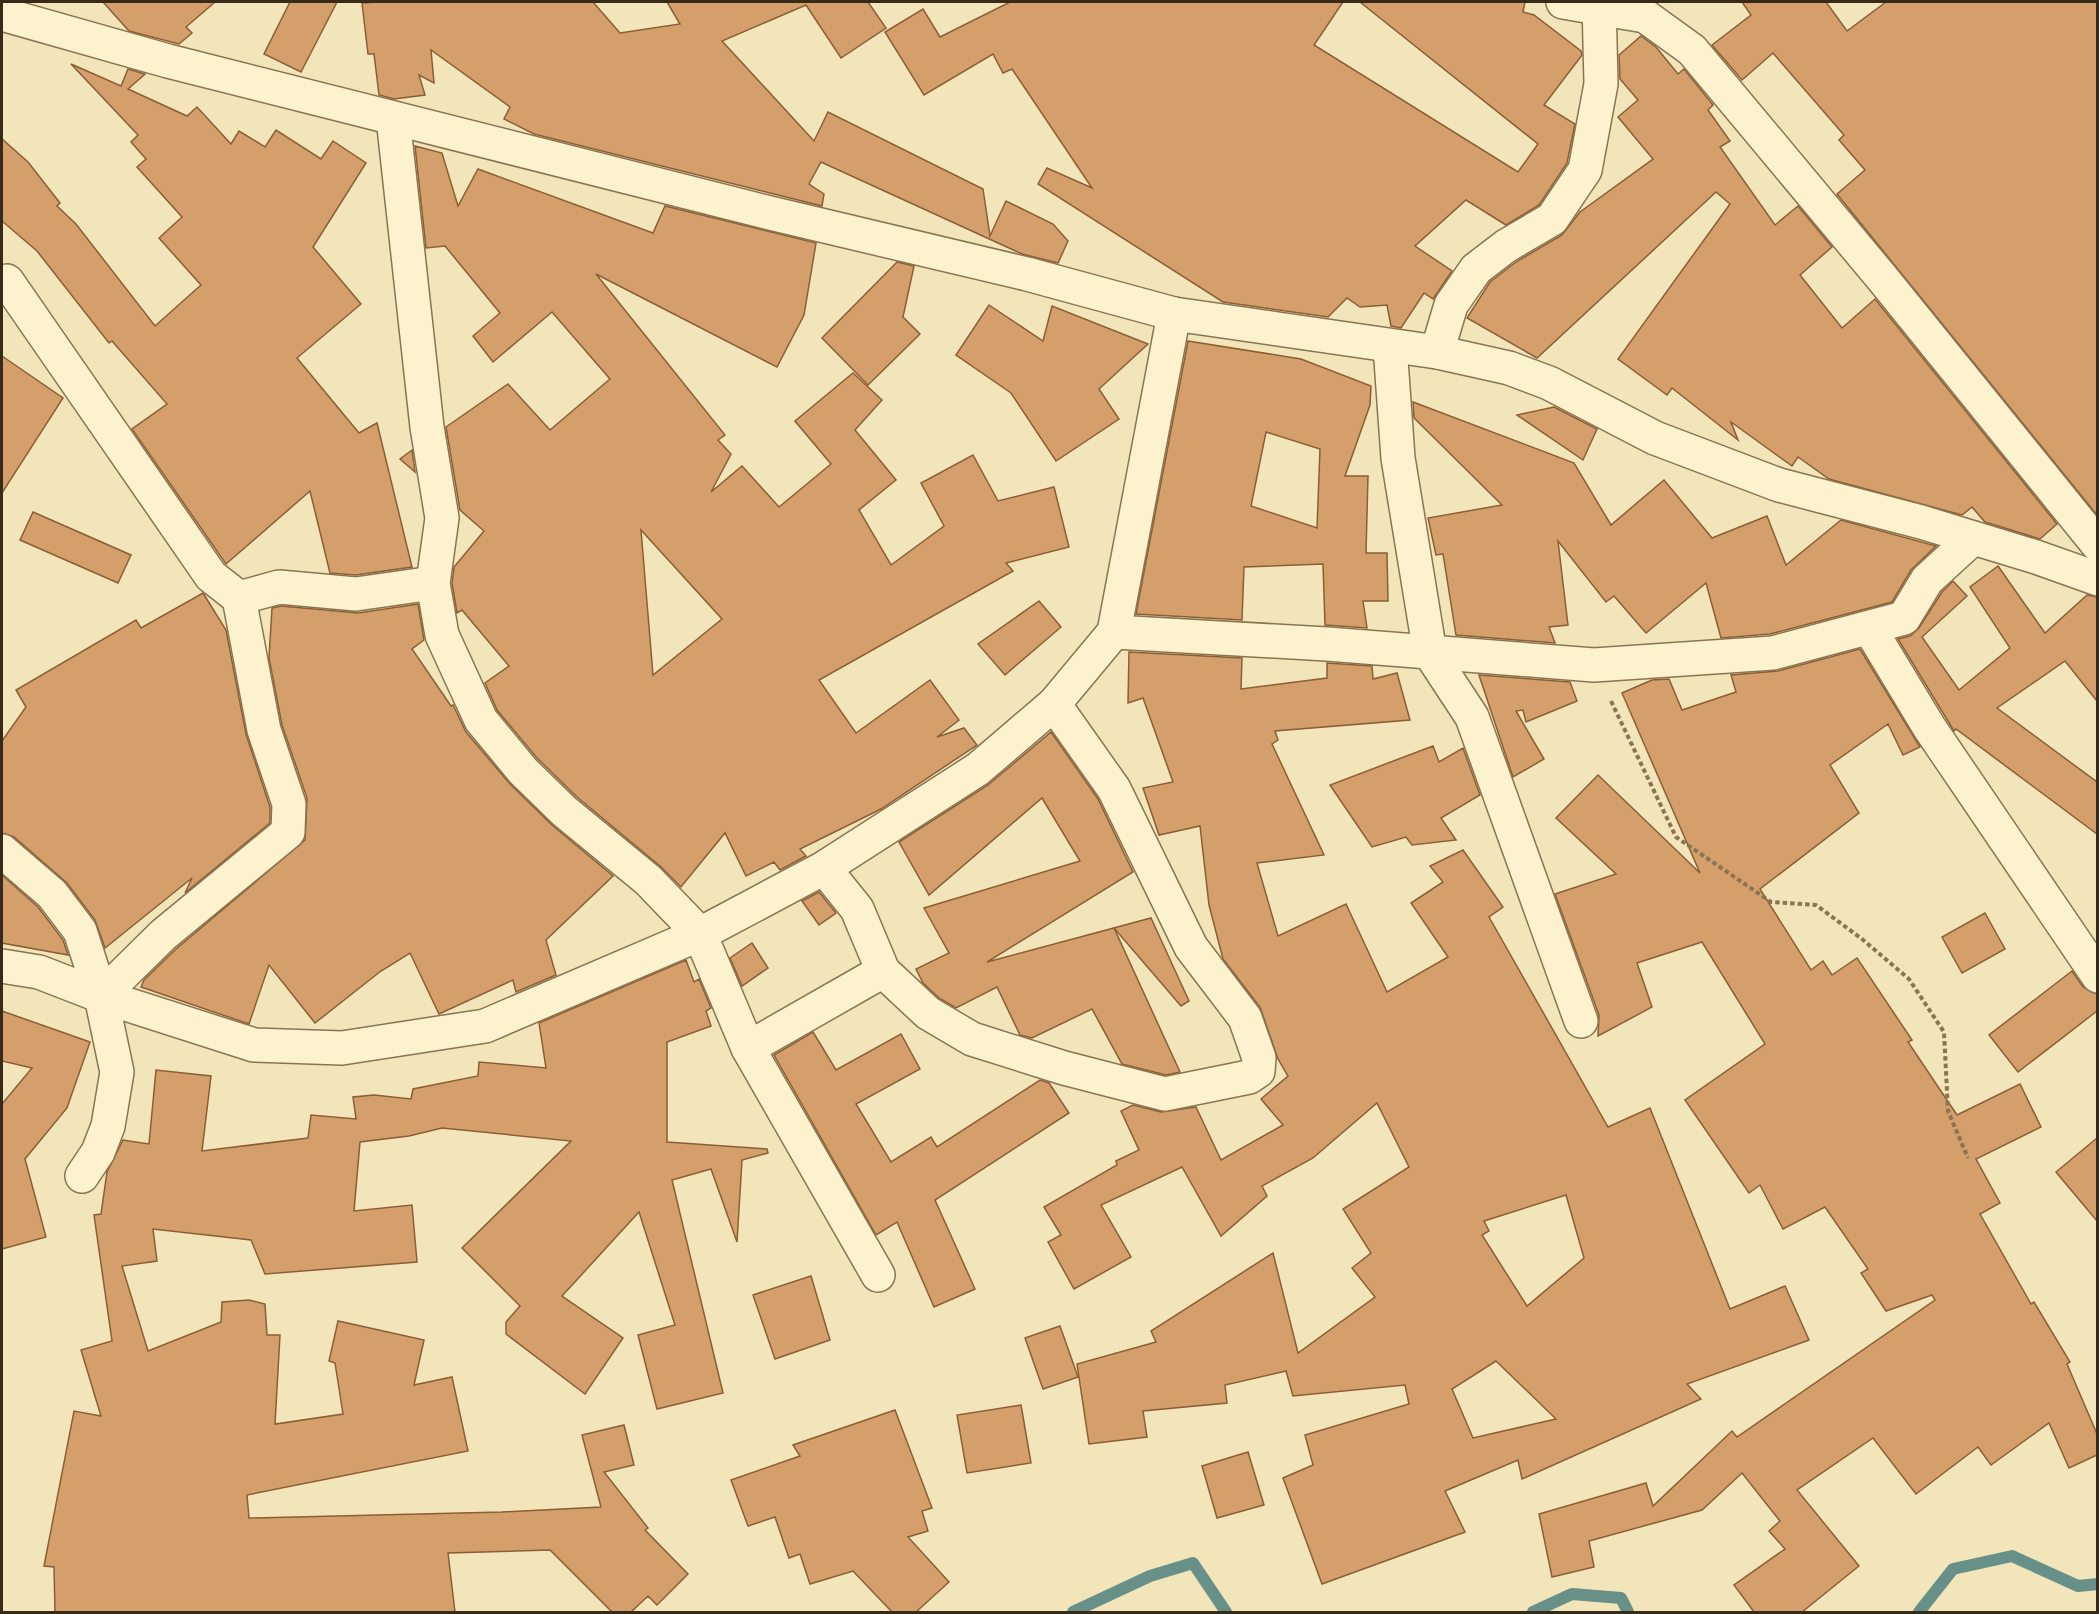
<svg xmlns="http://www.w3.org/2000/svg" width="2099" height="1614" viewBox="0 0 2099 1614" font-family="Lora,serif">
<rect width="100%" height="100%" fill="#f2e5b9"/>
<g fill="none" stroke-linecap="round" stroke-linejoin="round">
<g stroke="#669088" stroke-width="12">
<path d="M1073,1612l77,-36 43,-13 33,49"/>
<path d="M1533,1612l39,-18 49,4 7,14"/>
<path d="M1919,1612l34,-43 59,-13 66,30 20,-2"/>
</g>
</g>
<g fill="#d49f6b" stroke="#8b5e36" stroke-width="1.5" fill-rule="evenodd">
<path d="M103,2h112l-29,25 6,6 -13,11 -50,-13z"/>
<path d="M290,2h47l-36,70 -37,-18z"/>
<path d="M378,2h215l27,31 60,-9 -13,-22h201l18,26 -45,30 -35,-53 -84,36 92,100 14,-29 155,77 7,47 16,-35 47,23 15,17 -10,22 -36,-9 -201,-92 -12,22 15,10 -2,12 -288,-72 -30,-15 6,-12 -79,-57 3,33 -15,-8 6,20 -31,4 -15,-4 -5,-41h-6l-6,-51z"/>
<path d="M1010,2h333l-29,43 204,127 20,-28 -178,-142h165l-2,10 11,3 47,36 1,4 -38,50 31,19 -8,39 -28,42 -33,20 -40,-25 -51,46 37,25 -19,28 -9,-6 -23,35 -10,-2 -4,-21 -27,2 -13,-9 -19,19 -105,-15 -185,-118 9,-16 45,20 -80,-119 -9,4 -10,-19 -69,41 -39,-63 38,-23 17,28z"/>
<path d="M1742,2h84l21,29 39,-29h211v513l-260,-321 28,-24 -26,-30 5,-5 -71,-82 -31,27 -30,-35 39,-30z"/>
<path d="M1641,36l15,11 22,27 6,-5 29,36 -5,5 22,31 -10,6 55,78 23,-19 34,41 -32,28 42,53 33,-29 182,225 -17,15 -55,-17 -13,-15 -10,8 -133,-36 -31,-22 -6,9 -61,-44 7,18 -66,-52 -5,7 -49,-36 112,-155 -14,-12 -179,166 -70,-40 23,-36 26,-20 46,-27 18,-23 73,-53 -35,-42 20,-17 -18,-21 -1,-24z"/>
<path d="M71,64l50,22 7,-17 17,5 -17,15 59,27 10,-9 34,37 8,-13 26,16 11,-17 45,29 12,-18 33,22 -53,84 48,57 -64,54 62,75 18,-10 35,144 -56,8 -26,-2 -20,-82 -84,73 -94,-135 35,-25 -55,-63 -3,2 -72,-92 -35,-30v-82l26,23 32,41 -3,3 19,18 79,102 46,-41 -42,-47 23,-21 -45,-50 9,-8 -15,-17 7,-7z"/>
<path d="M415,146l27,7 16,53 20,-37 175,64 12,-27 151,37 -12,72 -27,52 -181,-93 129,161 -7,5 13,14 -20,38 31,-26 37,41 52,-43 -36,-43 58,-48 29,27 -27,30 41,50 -37,30 32,55 53,-39 -23,-43 52,-28 25,46 56,-14 15,60 -63,16 7,8 -194,109 37,53 74,-53 29,40 -22,17 27,-9 13,17 -96,64 -81,40 6,7 -26,14 -6,-8 -28,14 -21,-43 -44,54 -21,-21 -83,-69 -40,-39 -40,-48 -12,-27 24,-17 -47,-56 -5,3 -5,-30 2,-16 30,-36 -24,-21 -14,-83 62,-43 42,46 60,-51 -58,-67 -59,50 -20,-26 27,-23 -55,-67 -19,2zM641,530l81,89 -69,56z"/>
<path d="M897,262l17,4 -11,51 17,17 -52,51 -46,-47z"/>
<path d="M989,305l54,36 9,-35 96,38 -49,45 20,30 -63,42 -45,-68 -55,-38z"/>
<path d="M1188,341l113,18 70,27 -1,19 -25,71h23l-2,77h21l1,48h-25l4,27 -42,-3 -2,-61 -79,3 -2,53 -106,-6zM1266,432l54,17 -3,79 -66,-22z"/>
<path d="M2,356l61,42 -61,95z"/>
<path d="M1413,402l161,61 37,62 53,-45 48,58 55,-22 19,49 55,-45 95,26 -25,24 -19,32 -122,32 -49,4 -15,-55 -60,50 -32,-37 -8,6 -48,-61 10,84 -19,2 6,16 -99,-8 -13,-81 -7,1 -8,-37 74,-13 -88,-87z"/>
<path d="M1554,407l43,22 -14,31 -66,-45z"/>
<path d="M412,450l3,22 -15,-13z"/>
<path d="M33,512l98,43 -13,28 -98,-43z"/>
<path d="M1998,566l47,67 42,-38 10,2v104l-32,-40 -68,47 100,74v52l-141,-105 -2,2 -56,-92 12,-3 9,-8 23,-36 11,-11 14,15 -45,41 37,53 51,-42 -40,-61z"/>
<path d="M203,593l23,37 20,104 24,73v16l-85,70 7,-15 -87,70 -10,-28 -28,-37 -53,-46 -12,-4v-92l24,-34 -10,-17 120,-70 5,8z"/>
<path d="M1039,601l22,26 -56,48 -27,-31z"/>
<path d="M418,604l6,36 -12,9 39,57 2,-1 13,27 44,52 42,41 61,51 -67,64 10,35 -40,17 -3,-12 -74,34 -29,-61 -29,18 -66,52 -46,-58 -20,59 -108,-37 3,-7 32,-31 129,-109 2,-42 -25,-73 -13,-67 3,-50 9,-2 77,7z"/>
<path d="M1860,649l60,98 -17,8 -15,-31 -58,41 29,48 -99,76 51,81 12,-9 9,14 25,-17 55,82 -4,2 49,73 63,-31 21,43 -65,32 24,44 -20,11 51,90 3,-2 36,60 -3,2 30,70v21l-28,13 -20,-45 -58,42 -13,-18 -62,47 -43,-56 -76,52 62,76 -57,46h-48l-20,-27 51,-36 -16,-18 11,-10 -38,-48 -40,37 -113,31 5,26 -42,10 -13,-63 107,-31 7,23 79,-75 5,6 198,-137 -3,-5 -46,16 -25,-38 7,-4 -43,-62 -42,22 -23,-44 -11,8 -64,-93 80,-56 -63,-102 -65,21 15,44 -54,29 1,-21 -44,-121 61,-20 -60,-56 42,-43 102,98 -78,-180 30,-13 17,-1 13,31 54,-18 -5,-17 47,-4z"/>
<path d="M1129,652l113,6 -1,31 86,-11v-15l45,3 1,13 24,-6 13,47 -135,11 3,9 -6,4 52,111 -67,8 21,73 68,-32 41,88 61,-35 -37,-54 32,-21 -13,-16 33,-16 40,57 -14,10 119,210 42,-19 80,201 55,-23 24,54 -122,44 14,15 -179,80 -4,-19 -73,31 20,41 -143,52 -39,-106 30,-13 -8,-30 104,-31 -4,-19 -112,11 -7,-25 -61,14 2,18 -84,8 4,26 -58,7 -12,-80 79,-22 -5,-11 122,-78 25,100 77,-56 -23,-29 19,-15 -28,-44 66,-42 -32,-64 -64,55 -51,28 5,10 -46,40 -39,-69 -81,38 30,52 -57,32 -26,-47 13,-7 -17,-28 73,-42 -1,-4 23,-11 -18,-39 12,-6 28,7 35,-5 25,53 62,-35 -22,-26 27,-23 -10,-17 -18,-52 -37,-48 -14,-54 -9,-79 -41,9 -16,-47 30,-6 -30,-84 -15,5zM1566,1195l18,63 -57,48 -45,-71 7,-4 -5,-10zM1496,1361l60,58 -83,19 -21,-49z"/>
<path d="M1479,675l91,7 7,19 -51,21 -3,-12 -7,1 28,48 -31,18z"/>
<path d="M1051,732l47,67 35,73 -146,90 127,-34 66,144 -14,3 -44,-11 -30,-55 -60,29 -12,-3 -23,-48 -41,21 -17,-10 -16,-15 -7,-14 33,-16 -25,-45 156,-47 -38,-63 -113,97 -30,-53 89,-57z"/>
<path d="M1433,746l6,16 24,-14 17,47 -39,23 15,22 -44,5 -6,-8 -34,10 -42,-62z"/>
<path d="M2,875l36,32 25,33 5,15 -66,-12z"/>
<path d="M819,892l17,21 -17,12 -17,-24z"/>
<path d="M1985,913l20,36 -43,24 -20,-36z"/>
<path d="M1151,918l38,83 -8,5 -67,-78z"/>
<path d="M752,943l16,25 -26,18 -12,-28z"/>
<path d="M686,960l8,22 5,-3 12,29 -5,3 5,15 -44,16v100l100,7 1,4 -26,7 -5,82 -26,-73 -39,11 51,213 -66,16 -19,-74 37,-10 -36,-113 -77,84 61,42 -38,56 -79,-60v-12l14,-16 -58,-58 109,-107 -129,-13 -33,8 -49,6 -6,69 58,-6 5,57 -152,12 -14,-34 -98,-11 4,32 -35,5 26,85 73,-29 1,-20 27,-2 16,4 2,31h13l-5,89 68,-10 -8,-51 -6,-2 9,-40 86,19 -10,45 38,-8 16,74 -221,44 2,23 253,-6 99,-5 -19,-72 42,-10 10,40 -30,7 44,56 -3,2 43,44 -31,31 -9,-9 -17,16h-19l-62,-62 -102,3 7,59h-400l-1,-45 -10,-1 30,-155 27,5 -20,-66 31,-9 -18,-126 7,-1 6,-42 16,-32 26,4 7,-74 55,6 -9,75 106,-13 3,-23 45,4 -3,-22 21,-2 37,4 2,-10 65,-13 1,-14 67,6 -7,-45z"/>
<path d="M2072,971l11,16 14,7v17l-79,61 -29,-37z"/>
<path d="M2,1011l88,31 -23,66 -42,51 21,78 -44,12v-145l30,-36 -30,-7z"/>
<path d="M813,1032l23,38 65,-36 19,35 -64,35 35,58 40,-25 6,10 103,-67 9,3 20,30 -134,87 40,89 -41,18 -37,-85 -21,13 -102,-180z"/>
<path d="M2097,1138v83l-41,-49z"/>
<path d="M811,1276l19,64 -55,19 -22,-64z"/>
<path d="M1060,1326l18,51 -35,12 -18,-51z"/>
<path d="M1021,1405l10,58 -64,10 -10,-58z"/>
<path d="M895,1410l37,98 -10,3 6,20 -20,6 41,45 -33,30h-24l-39,-41 -43,13 -10,-30 -11,4 -14,-41 -27,9 -17,-46 69,-24 -7,-11z"/>
<path d="M1248,1452l16,53 -47,13 -15,-52z"/>
</g>
<g fill="none" stroke-linecap="round" stroke-linejoin="round">
<g stroke="#8a7452" stroke-width="36">
<g id="street">
<path d="M1563,2l82,14 47,34 191,229 215,266"/>
<path d="M2,14l166,47 602,152 257,61 147,40 263,38 72,16 40,15 106,55 124,47 142,37 115,35 62,22"/>
<path d="M393,118l34,309 15,91 -9,65 9,52 39,85 42,51 41,40 84,69 52,54 48,114 130,227"/>
<path d="M7,281l204,295 28,22 40,-11 77,7 77,-11"/>
<path d="M1390,346l8,112 32,195 42,64 109,304"/>
<path d="M1437,352l14,-47 25,-36 30,-23 46,-27 33,-49 16,-86 -2,-82"/>
<path d="M1870,629l59,98 169,249"/>
<path d="M1114,632l213,12 267,21 179,-12 131,-35 23,-38 46,-42"/>
<path d="M2,851l50,43 28,37 21,65 16,76 -9,54 -10,26 -16,24"/>
<path d="M824,868l33,41 26,62 45,42 44,26 92,29 101,26 84,-17 9,-6 1,-13 -14,-40 -54,-71 -77,-158 -60,-85"/>
<path d="M2,966l37,6 62,24 153,49 88,3 143,-22 215,-92 124,-66 154,-99 76,-65 60,-72 60,-318"/>
<path d="M101,996l62,-61 125,-103 1,-28 -25,-74 -25,-132"/>
<path d="M748,1048l135,-77"/>
</g>
</g>
<path stroke="#8a7452" stroke-width="4" stroke-dasharray="4.5 3" stroke-linecap="butt" d="M1611,701l65,136 95,65 45,3 46,34 47,40 35,53 4,79 20,47"/>
<use href="#street" stroke="#fcf2cd" stroke-width="33"/>
</g>
<rect width="2099" height="1614" fill="none" stroke="#372a19" stroke-width="6"/>
</svg>
